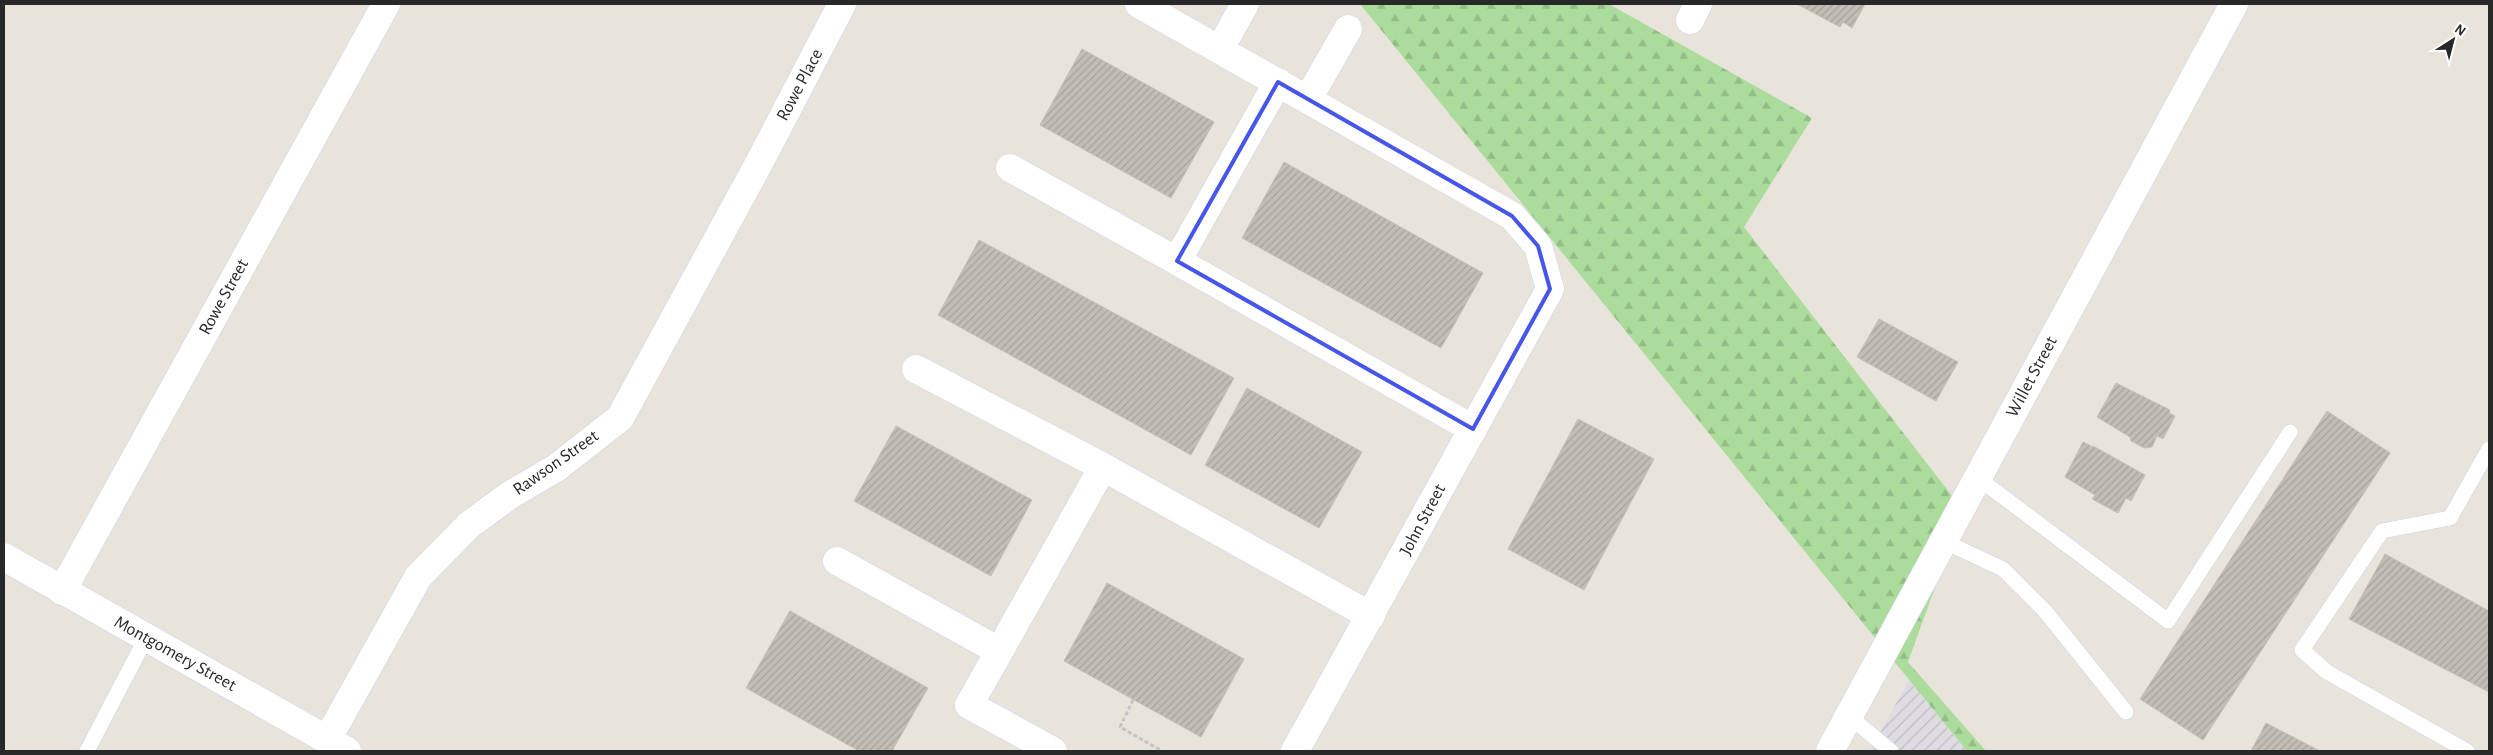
<svg xmlns="http://www.w3.org/2000/svg" width="2493" height="755" viewBox="0 0 2493 755" font-family="'Alegreya Sans',sans-serif">
<defs>
<pattern id="industrial-furrows" width="10" height="10" patternUnits="userSpaceOnUse" patternTransform="scale(1.25)"><rect width="10" height="10" fill="#dedbe2"/><path d="M-1 1l2-2M0 10L10 0M9 11l2-2" fill="none" stroke="#bebcc2"/></pattern>
<pattern id="forest-firs" width="22" height="20" patternUnits="userSpaceOnUse" patternTransform="scale(1.25)"><rect width="22" height="20" fill="#abdc9b"/><path d="M5 1l3.5 6h-7zM16 11l3.5 6h-7z" fill="#93bd86"/></pattern>
<pattern id="building-hatch" width="6" height="6" patternUnits="userSpaceOnUse" patternTransform="scale(1.25)"><rect width="6" height="6" fill="#c2beb6"/><path d="M-1 1l2-2M0 6l6-6M5 7l2-2" fill="none" stroke="#a7a39c"/></pattern>
</defs>
<rect width="100%" height="100%" fill="#e9e4db"/>
<path fill="url(#industrial-furrows)" d="M1909,680l58,71h-97z"/>
<path fill="url(#forest-firs)" d="M1360,4h249l203,114 -68,109 219,283 -55,152 78,89h-19z"/>
<g fill="url(#building-hatch)" stroke="#c4c0b5">
<path d="M1797,4h68l-13,24 -9,-6 -3,5z"/>
<path d="M1082,49l132,73 -43,76 -131,-73z"/>
<path d="M1284,162l199,111 -42,75 -199,-110z"/>
<path d="M979,240l255,138 -43,77 -253,-140z"/>
<path d="M1879,319l79,43 -22,39 -79,-44z"/>
<path d="M2116,383l54,27 -1,3 6,3 -12,23 -6,-3 -5,11 -8,1 -13,-7 -1,-4 -33,-20z"/>
<path d="M1247,388l115,64 -43,76 -114,-63z"/>
<path d="M2327,411l63,42 -187,287 -63,-41z"/>
<path d="M1578,419l76,40 -70,131 -76,-41z"/>
<path d="M896,426l136,74 -41,76 -137,-75z"/>
<path d="M2083,442l10,5v-1l52,29 -14,26 -5,-3 -8,15 -26,-14 3,-4 -30,-18z"/>
<path d="M2385,554l104,57v81l-140,-73z"/>
<path d="M1107,583l137,76 -43,78 -137,-76z"/>
<path d="M790,611l138,77 -36,63h-33l-113,-63z"/>
<path d="M2266,723l54,28h-69z"/>
</g>
<g fill="none" stroke-linecap="round" stroke-linejoin="round">
<g stroke="#d0d2e0" stroke-width="16">
<g id="service">
<path d="M1978,478l190,143 122,-189"/>
<path d="M1943,541l60,28 42,42 81,101"/>
<path d="M1849,716l42,35"/>
<path d="M87,751l59,-113"/>
<path d="M2467,751l-140,-79 -25,-22 80,-119 68,-13 39,-69"/>
</g>
</g>
<g stroke="#d0d2e0" stroke-width="29">
<g id="minor">
<path d="M1139,4l373,212 26,30 12,43 -255,462"/>
<path d="M1690,20l8,-16"/>
<path d="M1220,49l25,-45"/>
<path d="M1278,82l-101,179 296,168"/>
<path d="M1308,99l40,-70"/>
<path d="M1010,168l167,93"/>
<path d="M916,369l187,98 268,149"/>
<path d="M837,561l162,90"/>
<path d="M62,591l324,-587"/>
<path d="M327,740l91,-163 51,-52 41,-30 46,-27 64,-50 138,-253 84,-161"/>
<path d="M1053,751l-84,-46 134,-238"/>
</g>
</g>
<g stroke="#d0d2e0" stroke-width="29">
<g id="tertiary">
<path d="M4,557l343,194"/>
<path d="M1830,751l404,-747"/>
</g>
</g>
<path stroke="#c3c3c3" stroke-width="3" stroke-dasharray="4 2.5" stroke-linecap="butt" d="M1133,700l-13,27 42,24"/>
<use href="#service" stroke="#fff" stroke-width="15"/>
<use href="#minor" stroke="#fff" stroke-width="28"/>
<use href="#tertiary" stroke="#fff" stroke-width="28"/>
</g>
<path fill="none" stroke="#4655eb" stroke-width="4" stroke-linejoin="round" d="M1278,82l234,134 26,30 12,43 -77,140 -296,-168z"/>
<g text-anchor="middle" dominant-baseline="central" stroke-width="5" stroke-linejoin="round" paint-order="stroke">
<g font-size="18" fill="#282828" stroke="#fff">
<text transform="translate(800 85) rotate(-62)">Rowe Place</text>
<text transform="translate(224 297) rotate(-61)">Rowe Street</text>
<text transform="translate(2032 377) rotate(-62)">Willet Street</text>
<text transform="translate(556 463) rotate(-35)">Rawson Street</text>
<text transform="translate(1423 520) rotate(-62)">John Street</text>
<text transform="translate(175 654) rotate(29)">Montgomery Street</text>
</g>
</g>
<rect width="2493" height="755" fill="none" stroke="#282828" stroke-width="10"/>
<g transform="translate(2453 40) rotate(36)" stroke="#ffffff" stroke-width="4" paint-order="stroke">
<path d="M0-4L9 19L0 12L-9 19Z" fill="#282828"/>
<text y="-8" font-size="14" font-weight="bold" text-anchor="middle" fill="#282828">N</text>
</g>
</svg>
